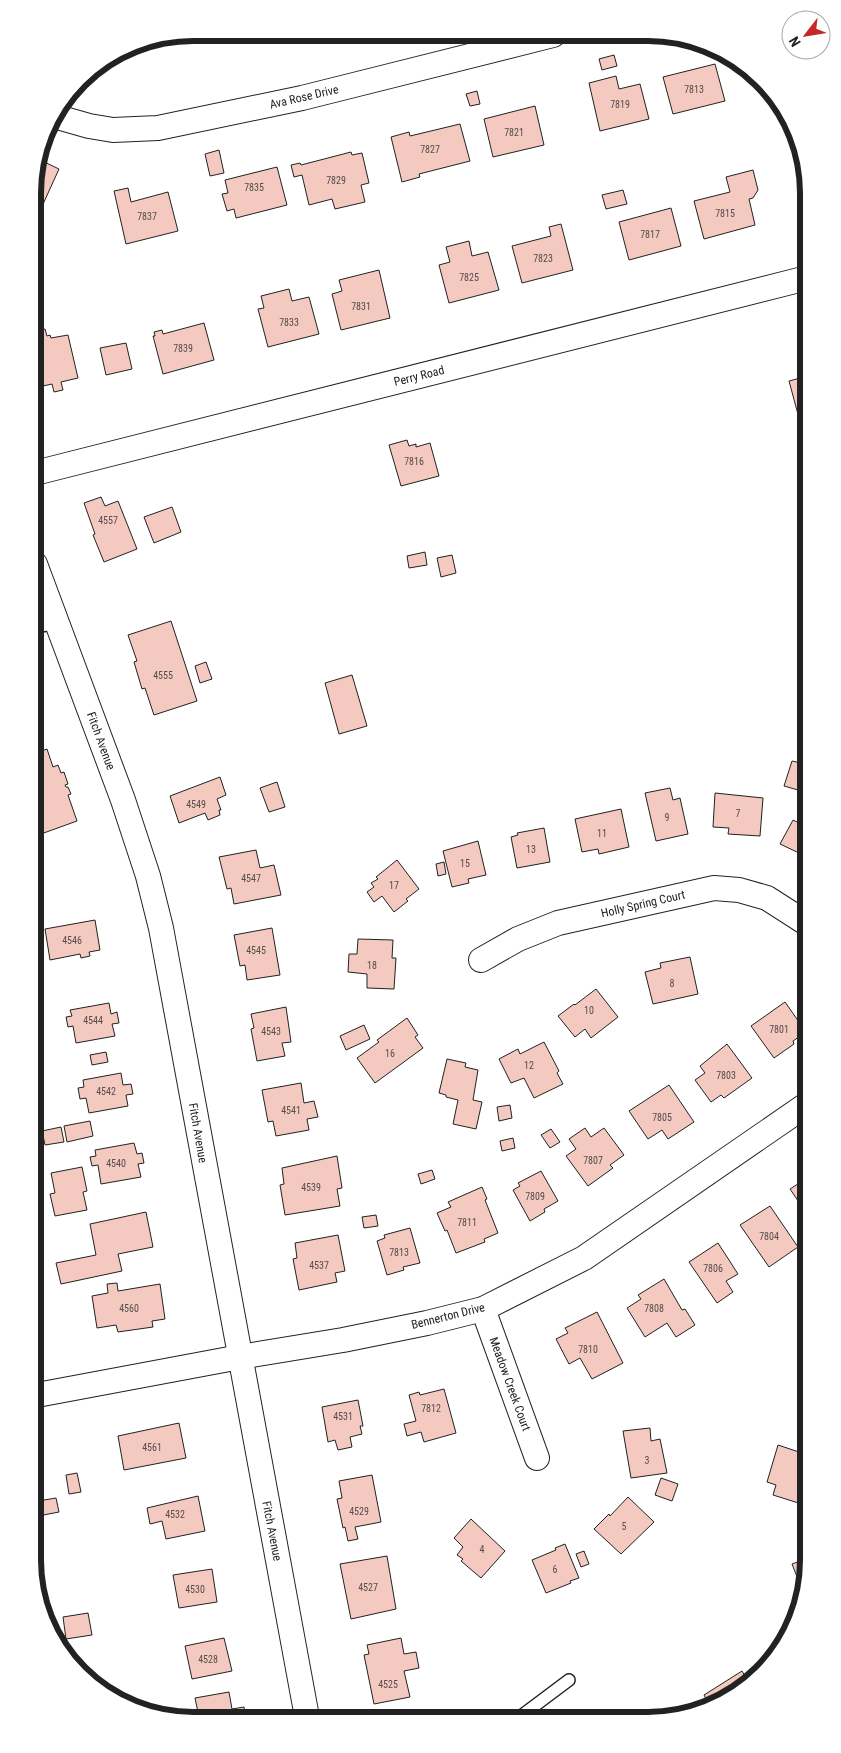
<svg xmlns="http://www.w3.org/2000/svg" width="841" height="1753" viewBox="0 0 841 1753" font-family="'Roboto Condensed',sans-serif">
<rect width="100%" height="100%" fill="#fff"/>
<g fill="#f3c9c0" stroke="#222">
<path d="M614,55l3,11 -15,4 -3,-11z"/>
<path d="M715,64l10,37 -52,13 -10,-37z"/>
<path d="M616,76l3,13 21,-5 9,35 -49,12 -11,-48z"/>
<path d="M477,91l3,13 -10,2 -4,-12z"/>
<path d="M535,106l9,39 -51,12 -9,-38z"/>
<path d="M460,124l10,37 -51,13 1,3 -18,5 -11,-45 18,-5 1,4z"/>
<path d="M219,150l5,23 -14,3 -5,-22z"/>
<path d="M351,152l1,3 10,-2 7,30 -8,2 4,17 -30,7 -3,-10 -23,6 -7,-30 -8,2 -3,-12 9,-2 1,2z"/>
<path d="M38,159l21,10 -25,55v-52z"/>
<path d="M277,167l10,38 -51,13 -2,-9 -7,2 -5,-17 6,-1 -3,-13z"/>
<path d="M753,170l5,20 -5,8 -4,1 6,26 -51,14 -10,-38 36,-9 -4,-15z"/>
<path d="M128,188l3,14 37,-10 10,39 -52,13 -12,-53z"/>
<path d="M623,190l4,14 -21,5 -4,-14z"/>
<path d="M671,208l10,38 -52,14 -10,-38z"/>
<path d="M561,224l12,46 -51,13 -10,-37 39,-10 -2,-9z"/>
<path d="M469,241l3,15 16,-4 11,38 -50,13 -10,-38 11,-3 -4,-15z"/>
<path d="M379,270l11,48 -49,12 -9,-36 10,-3 -3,-11z"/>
<path d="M289,289l3,12 17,-4 10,37 -51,13 -10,-38 6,-1 -3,-12z"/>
<path d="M204,323l10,37 -51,14 -10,-38h2l-1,-4 8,-2 1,4z"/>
<path d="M45,329l2,7 3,-1 1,3 17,-3 10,43 -17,4 2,8 -9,2 -2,-8 -18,4v-57z"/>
<path d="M126,343l6,26 -26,6 -6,-27z"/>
<path d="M804,377v40l-5,1 -10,-37z"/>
<path d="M407,440l2,6 7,-2v3l14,-4 9,33 -38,10 -12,-41z"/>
<path d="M101,497l4,9 13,-5 19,48 -33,13 -11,-27 2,-1 -11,-31z"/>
<path d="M172,507l9,25 -27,11 -10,-26z"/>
<path d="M425,552l2,13 -18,3 -2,-12z"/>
<path d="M452,555l4,18 -15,4 -4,-19z"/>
<path d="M171,621l26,80 -43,14 -9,-27 -3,1 -8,-27 3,-1 -9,-26z"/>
<path d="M206,662l6,17 -12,4 -5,-17z"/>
<path d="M352,675l15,51 -28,8 -14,-51z"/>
<path d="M47,749l6,18 5,-2 3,8 3,-1 4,12 -3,1 1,2h2l3,7 -3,1 9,26 -36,13 -5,-14v-67z"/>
<path d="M792,761l13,3 -7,26 -14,-4z"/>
<path d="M220,777l6,18 -9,4 4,11h-2l1,5 -12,5 -3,-7 -26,10 -9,-27z"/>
<path d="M277,782l8,25 -16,5 -9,-24z"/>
<path d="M670,788l3,12 7,-2 8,36 -32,7 -11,-48z"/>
<path d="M715,793l48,5 -3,38 -32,-2 1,-6 -16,-1z"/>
<path d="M621,809l8,38 -30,7 -1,-5 -16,3 -7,-33z"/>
<path d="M793,820l10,5 2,-5 1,33 -6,-2 -1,2 -19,-9z"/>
<path d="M544,828l6,34 -33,6 -6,-31 7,-2 -1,-2z"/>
<path d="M478,841l8,34 -18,4 1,4 -17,4 -9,-36z"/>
<path d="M256,850l4,18 14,-3 7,30 -47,9 -3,-16 -4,1 -8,-32z"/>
<path d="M397,860l22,29 -13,10 2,2 -14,11 -12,-16 -8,6 -7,-10 7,-5 -3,-4 7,-4 -2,-2z"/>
<path d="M444,862l2,12 -8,2 -2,-12z"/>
<path d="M95,920l5,30 -11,2 1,4 -9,2 -1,-4 -30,6 -5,-31z"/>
<path d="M272,928l8,47 -33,5 -2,-15 -5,1 -6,-31z"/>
<path d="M358,939l35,1 -1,18h4l-2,31 -27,-1v-14l-19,-2 1,-18h8z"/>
<path d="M690,957l8,37 -45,10 -8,-32 16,-4 -1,-5z"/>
<path d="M596,989l22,28 -27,21 -6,-9 -10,8 -17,-21 16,-12 1,1z"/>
<path d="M785,1002l21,30 -13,9 1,3 -20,14 -23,-32z"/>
<path d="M109,1003l2,11 6,-2 2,11 -7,1 3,12 -39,7 -3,-17 -5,1 -2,-10 6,-1 -2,-6z"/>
<path d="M286,1007l5,35 -9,1 3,13 -28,5 -6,-32 3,-1 -3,-14z"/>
<path d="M407,1018l11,17 -3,2 8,11 -48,35 -18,-25 22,-16 -2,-2z"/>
<path d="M364,1025l6,14 -24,11 -6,-14z"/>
<path d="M544,1042l15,29 -2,2 6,11 -29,14 -10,-20 -13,5 -12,-24 19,-10 2,5z"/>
<path d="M727,1044l25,34 -28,20 -3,-3 -10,7 -16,-22 10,-7 -5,-7z"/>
<path d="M106,1052l2,10 -16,3 -2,-10z"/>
<path d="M447,1059l19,4 -1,4 13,3 -5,30 9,2 -6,27 -23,-5 5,-24 -12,-3v-2l-7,-2z"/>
<path d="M121,1073l2,12 8,-1 2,10 -7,1 2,11 -39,7 -3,-15 -6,1 -2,-11 6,-1 -1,-7z"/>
<path d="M301,1083l3,20 10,-2 4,16 -11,2 2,11 -33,6 -3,-15 -5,1 -6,-32z"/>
<path d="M669,1085l25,37 -26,17 -6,-9 -14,9 -19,-28z"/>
<path d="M510,1105l2,13 -13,3 -2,-14z"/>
<path d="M90,1121l3,15 -26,6 -3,-16z"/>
<path d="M61,1127l3,15 -19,3 -3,-14z"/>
<path d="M585,1128l6,9 13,-9 20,27 -14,10 3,3 -25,18 -22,-30 10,-7 -7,-10z"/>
<path d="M551,1129l9,13 -10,6 -9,-13z"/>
<path d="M513,1138l2,10 -13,3 -2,-10z"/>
<path d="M134,1143l3,11 5,-1 2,10 -6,1 3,13 -40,7 -3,-19 -6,1 -2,-9 6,-1 -1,-6z"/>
<path d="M337,1156l5,32 -5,1 3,17 -55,9 -5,-30 4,-1 -2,-16z"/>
<path d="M82,1167l5,24 -4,1 4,18 -32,6 -5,-22 5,-1 -4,-20z"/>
<path d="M432,1170l3,9 -14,5 -3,-10z"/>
<path d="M541,1171l17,30 -14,8 1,3 -15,9 -17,-31 7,-4 -2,-3z"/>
<path d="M807,1178v36l-17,-25z"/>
<path d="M482,1187l5,12 -2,1 13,33 -14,6 1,3 -29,11 -9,-23 -2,1 -8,-18 14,-6 -3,-5z"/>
<path d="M770,1206l28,41 -29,20 -29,-42z"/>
<path d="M146,1212l7,35 -35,7 4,17 -61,13 -5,-21 40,-8 -6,-31z"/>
<path d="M376,1215l2,11 -14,2 -2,-11z"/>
<path d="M410,1228l10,35 -17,4 1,3 -17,5 -10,-34 8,-3 -1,-3z"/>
<path d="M338,1235l7,36 -10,2 2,9 -38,8 -6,-31 4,-1 -2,-15z"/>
<path d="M718,1243l20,31 -12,7 7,11 -16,11 -28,-41z"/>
<path d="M664,1279l18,31 3,-1 10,16 -19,12 -9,-14 -22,14 -18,-29 14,-9 -3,-4z"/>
<path d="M117,1283l1,8 42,-7 5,35 -13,2 1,6 -35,5 -2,-7 -19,3 -5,-32 16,-3 -1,-9z"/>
<path d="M597,1312l26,51 -31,16 -12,-21 -11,6 -13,-25 12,-6 -3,-5z"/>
<path d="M444,1389l12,44 -32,9 -3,-10 -14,4 -3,-12 12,-3 -7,-26 10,-3 1,3z"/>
<path d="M358,1400l5,26h-3l2,8 -12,3 2,10 -14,3 -3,-10 -7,2 -6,-35z"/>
<path d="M179,1423l7,35 -62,12 -6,-34z"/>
<path d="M650,1428l1,13 9,-2 7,34 -36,5 -8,-47z"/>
<path d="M778,1445l30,10v51l-35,-11 3,-10 -9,-3z"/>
<path d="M77,1473l4,19 -12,2 -3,-19z"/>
<path d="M372,1475l9,47 -26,5 3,12 -10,2 -3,-14 -2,1 -6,-29 5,-1 -3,-17z"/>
<path d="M661,1478l17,6 -6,17 -17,-6z"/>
<path d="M198,1496l7,35 -39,8 -4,-18 -12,3 -3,-16z"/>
<path d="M628,1497l26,25 -33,32 -27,-25 15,-15 1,2z"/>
<path d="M56,1498l3,14 -21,4v-15z"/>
<path d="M471,1519l34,32 -24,27 -20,-17 2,-2 -6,-4 6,-8 -9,-9z"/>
<path d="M565,1544l14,34 -9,3 1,2 -25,10 -14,-33 24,-10 -1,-2z"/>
<path d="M584,1551l5,13 -8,3 -5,-13z"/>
<path d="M387,1556l9,53 -45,10 -11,-55z"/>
<path d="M808,1558v13l-5,21 -11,-28z"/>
<path d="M212,1569l5,33 -38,6 -6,-33z"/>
<path d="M88,1613l4,22 -26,4 -3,-22z"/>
<path d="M224,1638l8,33 -40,8 -7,-33z"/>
<path d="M401,1638l3,16 12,-2 3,16 -15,3 6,26 -36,7 -10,-49 5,-1 -2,-9z"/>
<path d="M742,1671l7,12 -12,11 -27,12 -6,-11z"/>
<path d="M229,1692l3,17 12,-2 2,10h-47l-4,-19z"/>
</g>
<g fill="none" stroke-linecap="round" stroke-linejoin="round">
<g stroke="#222" stroke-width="14">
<g id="service">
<path d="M35,627l23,-4"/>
<path d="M521,1716l48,-36"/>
</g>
</g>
<g stroke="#222" stroke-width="26">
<g id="minor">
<path d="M54,116l35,10 24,4 45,-2 144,-30 251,-63"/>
<path d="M35,473l768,-194"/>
<path d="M35,564l88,236 25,76 13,52 146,789"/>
<path d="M481,960l37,-21 40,-16 156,-35 25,2 28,8 39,25"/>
<path d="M483,1309l54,149"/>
<path d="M37,1395l203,-38 103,-17 84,-17 56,-14 101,-51 222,-153"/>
</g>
</g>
<use href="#service" stroke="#fff" stroke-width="11"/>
<use href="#minor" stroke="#fff" stroke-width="24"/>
</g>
<g text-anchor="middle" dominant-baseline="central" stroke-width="4" stroke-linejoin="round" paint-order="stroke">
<g font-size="10" fill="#564c4a">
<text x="694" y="89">7813</text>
<text x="620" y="104">7819</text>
<text x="514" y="132">7821</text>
<text x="430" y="149">7827</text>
<text x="336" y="180">7829</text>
<text x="254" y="187">7835</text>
<text x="725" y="213">7815</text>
<text x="147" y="216">7837</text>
<text x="650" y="234">7817</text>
<text x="543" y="258">7823</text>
<text x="469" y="277">7825</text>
<text x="361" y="306">7831</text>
<text x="289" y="322">7833</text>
<text x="183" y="348">7839</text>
<text x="414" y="461">7816</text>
<text x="108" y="520">4557</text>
<text x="163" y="675">4555</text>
<text x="196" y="804">4549</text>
<text x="738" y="813">7</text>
<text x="667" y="817">9</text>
<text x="602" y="833">11</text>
<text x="531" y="849">13</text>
<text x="465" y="863">15</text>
<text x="251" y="878">4547</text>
<text x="394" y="885">17</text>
<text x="72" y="940">4546</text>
<text x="256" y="950">4545</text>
<text x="372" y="965">18</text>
<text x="672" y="983">8</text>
<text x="589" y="1010">10</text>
<text x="93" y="1020">4544</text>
<text x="779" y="1029">7801</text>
<text x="271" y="1031">4543</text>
<text x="390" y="1053">16</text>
<text x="529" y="1065">12</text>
<text x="726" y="1075">7803</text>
<text x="106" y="1091">4542</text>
<text x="291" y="1110">4541</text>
<text x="662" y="1117">7805</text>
<text x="593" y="1160">7807</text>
<text x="116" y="1163">4540</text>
<text x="311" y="1187">4539</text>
<text x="535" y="1196">7809</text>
<text x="467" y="1222">7811</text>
<text x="769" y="1236">7804</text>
<text x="399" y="1252">7813</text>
<text x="319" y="1265">4537</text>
<text x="713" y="1268">7806</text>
<text x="129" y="1308">4560</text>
<text x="654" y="1308">7808</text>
<text x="588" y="1349">7810</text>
<text x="431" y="1408">7812</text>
<text x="343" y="1416">4531</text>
<text x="152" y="1447">4561</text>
<text x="647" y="1460">3</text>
<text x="359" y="1511">4529</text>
<text x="175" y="1514">4532</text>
<text x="624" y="1526">5</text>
<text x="482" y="1549">4</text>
<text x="555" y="1569">6</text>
<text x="368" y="1587">4527</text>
<text x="195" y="1589">4530</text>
<text x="208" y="1659">4528</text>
<text x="388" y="1684">4525</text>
</g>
<g font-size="12" fill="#222" stroke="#fff">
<text transform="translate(304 97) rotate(-13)">Ava Rose Drive</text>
<text transform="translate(419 376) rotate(-14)">Perry Road</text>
<text transform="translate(101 741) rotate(70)">Fitch Avenue</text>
<text transform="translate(643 904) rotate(-13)">Holly Spring Court</text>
<text transform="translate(198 1133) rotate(80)">Fitch Avenue</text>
<text transform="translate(448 1316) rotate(-14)">Bennerton Drive</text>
<text transform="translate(510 1384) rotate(70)">Meadow Creek Court</text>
<text transform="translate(272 1531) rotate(79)">Fitch Avenue</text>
</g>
</g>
<path d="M0 0H841V1753H0ZM193 41H648A152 152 0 0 1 800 193V1560A152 152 0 0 1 648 1712H193A152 152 0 0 1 41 1560V193A152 152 0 0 1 193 41Z" fill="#fff" fill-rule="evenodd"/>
<path fill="none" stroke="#222" stroke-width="6" d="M193 41H648A152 152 0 0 1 800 193V1560A152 152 0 0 1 648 1712H193A152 152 0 0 1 41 1560V193A152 152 0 0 1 193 41Z"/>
<g transform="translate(806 35) rotate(239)"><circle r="24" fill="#ffffff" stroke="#a7a7a7"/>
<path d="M0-4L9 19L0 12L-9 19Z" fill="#c62828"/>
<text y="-8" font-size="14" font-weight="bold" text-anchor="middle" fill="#222222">N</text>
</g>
</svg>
